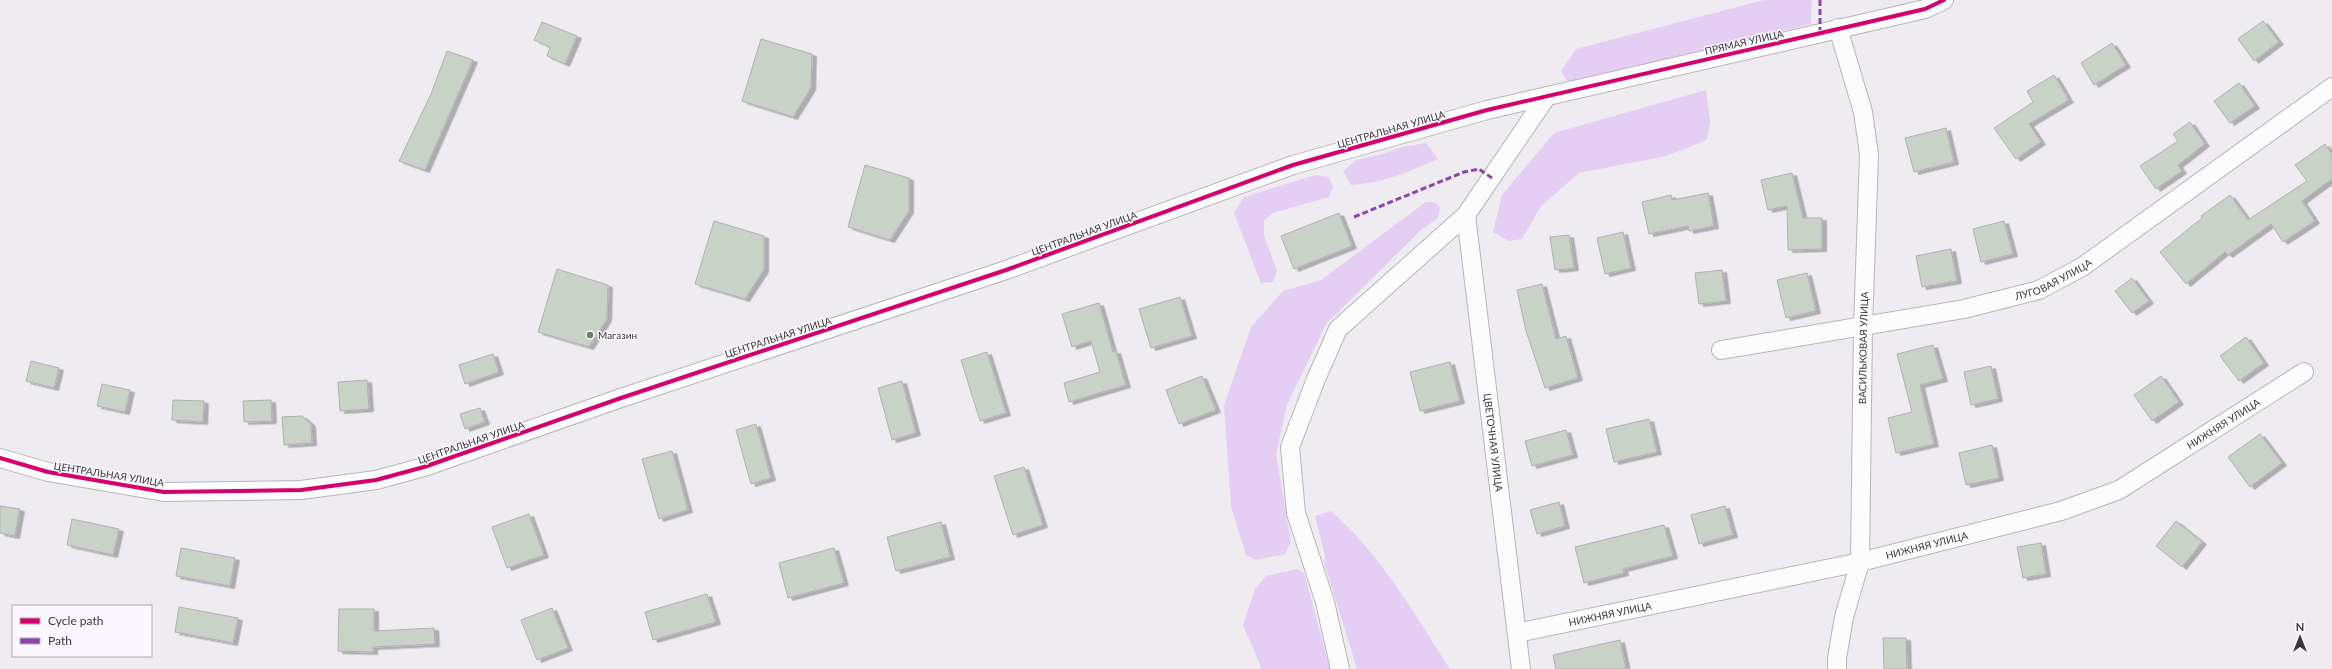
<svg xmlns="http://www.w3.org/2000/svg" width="2332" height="669" viewBox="0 0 2332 669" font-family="Lato,sans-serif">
<defs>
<filter id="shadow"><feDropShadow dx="4.5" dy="2.5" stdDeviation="0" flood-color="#0004"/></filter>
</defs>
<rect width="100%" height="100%" fill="#eeebf1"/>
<g fill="#e5cef3">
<path d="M1764,0h48l-1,24 -240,62 -10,-15 15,-22z"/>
<path d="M1706,90l4,32 -3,18 -41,16 -87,17 -38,33 -19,33 -13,2 -16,-9 9,-37 52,-62z"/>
<path d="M1426,143l12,16c-29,13 -55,24 -87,26l-8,-14 13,-11 27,-6 19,-7z"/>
<path d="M1315,175l14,2 4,10 -4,10 -56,16 -9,7v16l13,35 -4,11 -12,1 -27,-70 10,-16z"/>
<path d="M1426,202h9l5,6 -2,10 -16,11 -96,95 -39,81 -11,49 15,88 -6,12 -29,6 -10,-5 -15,-49 -7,-101 27,-78 32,-36 38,-11z"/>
<path d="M1331,511c50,44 83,102 119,158h-93l-33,-107 1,-6 -10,-40z"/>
<path d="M1297,569l7,4 26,96h-68l-19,-44 12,-36 11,-13z"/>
</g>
<g fill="#c9d2c6" stroke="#b0b1b1" filter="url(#shadow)">
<path d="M2263,21l16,21 -25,19 -16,-22z"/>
<path d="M542,22l35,14 -12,28 -18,-8 3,-9 -16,-7z"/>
<path d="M761,39l51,15 -1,34 -18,29 -51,-16z"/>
<path d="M2112,43l14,22 -32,20 -13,-22z"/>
<path d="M447,51l26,9 -48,110 -26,-9 32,-67z"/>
<path d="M2054,75l15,25 -40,24 12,18 -25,17 -22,-31 39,-26 -6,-11z"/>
<path d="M2239,83l16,23 -25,17 -16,-22z"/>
<path d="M2190,122l15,22 -27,21 4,6 -26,18 -16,-23 38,-25 -5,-7z"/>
<path d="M1946,128l8,34 -40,10 -9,-34z"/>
<path d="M2325,144l7,10v25l-30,22 13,20 -32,21 -12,-18 -43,31 -3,-3 -39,32 -26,-32 42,-34 -1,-2 29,-21 18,25 59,-39 -12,-16z"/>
<path d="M865,165l44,13v33l-19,29 -42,-13z"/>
<path d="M1792,173l11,45h19v31l-34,1 -1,-44 -19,4 -7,-30z"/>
<path d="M1708,193l6,33 -25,5 -1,-5 -39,8 -7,-32 29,-7 1,5z"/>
<path d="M1339,213l13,33 -58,23 -13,-33z"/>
<path d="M714,221l50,15v34l-19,29 -50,-15z"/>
<path d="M2004,221l9,33 -32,8 -8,-33z"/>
<path d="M1623,232l8,36 -26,6 -8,-36z"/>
<path d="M1569,235l5,33 -19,2 -5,-33z"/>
<path d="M1951,249l6,32 -35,6 -6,-31z"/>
<path d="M557,269l51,16 -1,34 -18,28 -51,-15z"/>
<path d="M1722,270l4,31 -27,3 -4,-31z"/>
<path d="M1807,273l9,38 -30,7 -9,-38z"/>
<path d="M2132,278l17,23 -17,12 -17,-22z"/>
<path d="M1542,284l14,55 10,-3 12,42 -33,10 -19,-57 -9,-41z"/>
<path d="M1180,297l12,39 -41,12 -12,-39z"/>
<path d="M1099,303l14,49 3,-1 10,34 -57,17 -5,-19 36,-11 -9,-31 -19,6 -10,-33z"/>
<path d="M2246,337l18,26 -25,18 -19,-25z"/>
<path d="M1933,345l10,34 -23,6 14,59 -38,9 -8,-35 24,-6 -15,-58z"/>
<path d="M987,352l19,61 -26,8 -19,-61z"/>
<path d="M493,354l6,18 -34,12 -6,-19z"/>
<path d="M31,361l28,7 -5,20 -28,-7z"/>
<path d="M1450,362l10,39 -40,10 -10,-39z"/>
<path d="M1991,366l7,33 -27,6 -7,-33z"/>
<path d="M1202,376l14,34 -37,14 -13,-34z"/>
<path d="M2161,376l18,26 -27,19 -18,-26z"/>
<path d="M367,380l2,29 -29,2 -2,-29z"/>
<path d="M902,381l14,52 -24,7 -14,-52z"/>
<path d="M102,384l28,6 -5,22 -28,-6z"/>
<path d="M173,400l31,1 -1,21 -31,-2z"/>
<path d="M271,400l1,21 -28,1 -1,-21z"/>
<path d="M480,408l5,14 -20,7 -5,-15z"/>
<path d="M302,416l9,8 1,19 -28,2 -2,-28z"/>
<path d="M1649,419l8,33 -43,10 -8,-33z"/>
<path d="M756,424l15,54 -20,6 -15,-54z"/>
<path d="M1566,430l7,25 -41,11 -7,-25z"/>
<path d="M2260,434l22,29 -32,24 -22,-30z"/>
<path d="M1992,445l7,33 -33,7 -7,-32z"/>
<path d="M672,451l16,59 -29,9 -17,-60z"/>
<path d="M1024,467l19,58 -30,10 -19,-59z"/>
<path d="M1559,502l6,24 -28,8 -7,-24z"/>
<path d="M0,506l20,3 -5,27 -15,-3z"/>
<path d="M1725,506l8,29 -34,9 -8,-29z"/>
<path d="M529,514l15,41 -37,13 -15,-41z"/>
<path d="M72,519l47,10 -6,26 -46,-10z"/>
<path d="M2176,521l26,21 -20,25 -26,-21z"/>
<path d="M941,522l9,35 -54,14 -9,-34z"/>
<path d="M1664,525l9,31 -50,13 1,4 -40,10 -9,-36z"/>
<path d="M2041,543l5,31 -23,4 -6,-31z"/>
<path d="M181,548l54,10 -5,28 -54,-10z"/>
<path d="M834,548l10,35 -56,15 -9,-35z"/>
<path d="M707,594l9,28 -63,18 -8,-28z"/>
<path d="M179,607l59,11 -5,25 -58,-11z"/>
<path d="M552,608l16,40 -31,12 -16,-40z"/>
<path d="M339,609h35v22l60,-3 1,16 -62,3v5l-35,-1z"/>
<path d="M1883,638h23l1,31h-23z"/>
<path d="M1620,640l6,29h-70l-3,-14z"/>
</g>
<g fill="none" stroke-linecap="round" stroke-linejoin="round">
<g stroke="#b8b5b9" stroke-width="20">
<g id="minor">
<path id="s1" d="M1466,215l55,454"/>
<path id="s2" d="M1721,350l243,-41 75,-19 43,-23 250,-180"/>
<path d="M0,458l48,14 116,20 137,-2 75,-10 48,-13 197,-69 385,-128 287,-105 194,-55 438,-101 19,-9"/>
<path id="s3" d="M1517,633l343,-71 201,-51 58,-21 185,-118"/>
<path d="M1340,669l-15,-67 -29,-89 -6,-66 26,-68 22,-50 128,-114 81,-119"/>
<path id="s4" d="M1837,669v-11l7,-41 16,-55 3,-235 6,-173 -6,-42 -25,-84"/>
</g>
</g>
<use href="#minor" stroke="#fcfcfd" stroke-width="18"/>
<g stroke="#8e44ad" stroke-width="3" stroke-dasharray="6 3" stroke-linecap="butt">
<path d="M1820,0v33"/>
<path d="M1354,217l110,-45 15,-3 13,9"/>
</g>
<g stroke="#fbf7fe" stroke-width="6">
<path id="cycleway" d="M0,458l48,14 116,20 137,-2 75,-10 48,-13 197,-69 385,-128 287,-105 194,-55 438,-101 19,-9"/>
</g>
<use href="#cycleway" stroke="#d6006c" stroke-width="4"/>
</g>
<circle fill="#78767b" stroke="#fbf7fe" stroke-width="1.5" cx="590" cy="335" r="4"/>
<g text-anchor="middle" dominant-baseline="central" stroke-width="3" stroke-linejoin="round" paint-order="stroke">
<g font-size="10" fill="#39373b" stroke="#fbf7fe">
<text transform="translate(1744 42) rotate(-13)">ПРЯМАЯ УЛИЦА</text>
<text transform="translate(1391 129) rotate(-16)">ЦЕНТРАЛЬНАЯ УЛИЦА</text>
<text transform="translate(1084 233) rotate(-20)">ЦЕНТРАЛЬНАЯ УЛИЦА</text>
<text stroke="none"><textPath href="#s2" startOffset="341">ЛУГОВАЯ УЛИЦА</textPath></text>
<text transform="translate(778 337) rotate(-18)">ЦЕНТРАЛЬНАЯ УЛИЦА</text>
<text stroke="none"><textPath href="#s4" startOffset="324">ВАСИЛЬКОВАЯ УЛИЦА</textPath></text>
<text stroke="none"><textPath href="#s3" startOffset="743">НИЖНЯЯ УЛИЦА</textPath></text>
<text transform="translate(471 442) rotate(-19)">ЦЕНТРАЛЬНАЯ УЛИЦА</text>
<text stroke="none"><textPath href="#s1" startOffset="229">ЦВЕТОЧНАЯ УЛИЦА</textPath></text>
<text transform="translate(109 474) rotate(9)">ЦЕНТРАЛЬНАЯ УЛИЦА</text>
<text stroke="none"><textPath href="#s3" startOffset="419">НИЖНЯЯ УЛИЦА</textPath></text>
<text stroke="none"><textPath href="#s3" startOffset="95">НИЖНЯЯ УЛИЦА</textPath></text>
</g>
<g font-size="10" fill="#39373b" stroke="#fbf7fe" text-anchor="start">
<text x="598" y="335">Магазин</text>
</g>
</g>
<rect x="12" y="605" width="140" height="52" fill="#fbf7fe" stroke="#adaab0"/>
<rect x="20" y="618" width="20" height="6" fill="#d6006c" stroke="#adaab0"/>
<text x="48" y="625" font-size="12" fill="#39373b">Cycle path</text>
<rect x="20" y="638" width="20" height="6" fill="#8e44ad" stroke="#adaab0"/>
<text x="48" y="645" font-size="12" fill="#39373b">Path</text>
<g transform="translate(2300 637)" stroke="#fbf7fe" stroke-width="3" paint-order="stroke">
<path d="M0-3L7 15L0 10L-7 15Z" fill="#39373b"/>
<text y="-6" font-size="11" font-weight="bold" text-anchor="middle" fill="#39373b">N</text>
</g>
</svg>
